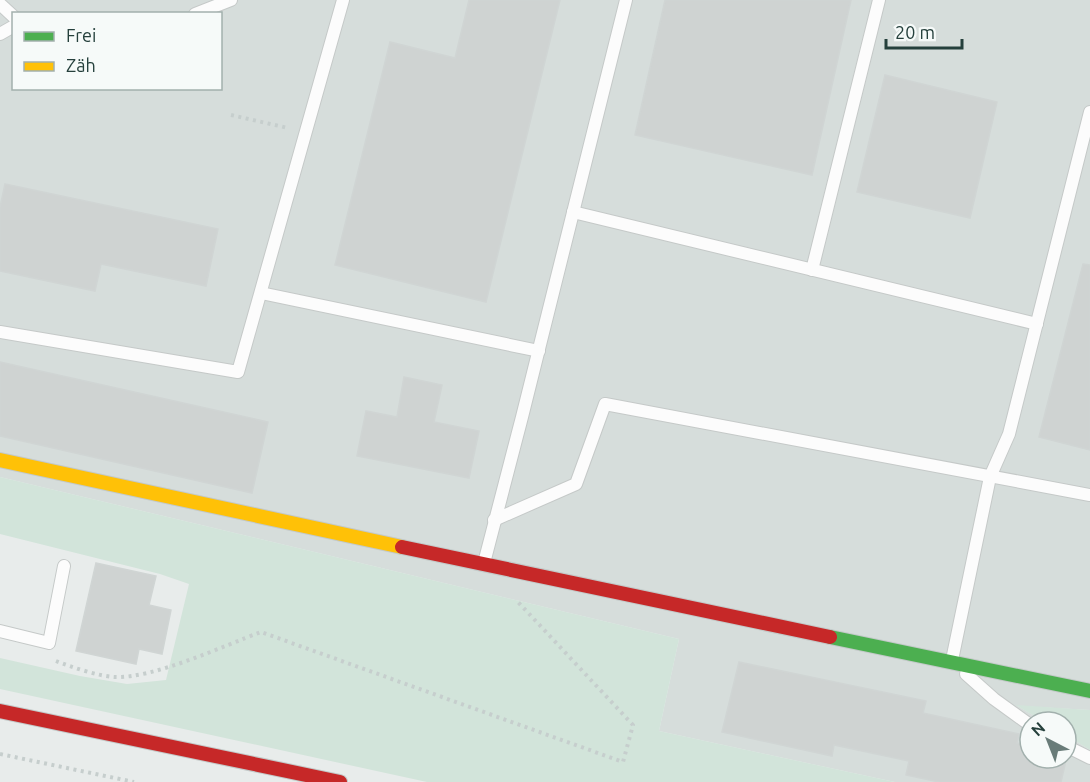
<svg xmlns="http://www.w3.org/2000/svg" width="1090" height="782" viewBox="0 0 1090 782" font-family="Ubuntu,sans-serif">
<rect width="100%" height="100%" fill="#e8eceb"/>
<path fill="#d6dddb" fill-rule="evenodd" d="M0,0h1090v710l-72,-4 26,16h-14v36h36v-23l24,15v32h-195l-236,-51 20,-92 -679,-162zM14,14h206v74h-206z"/>
<g fill="#d2e4da">
<path d="M0,477l679,162 -20,92 236,51h-468l-427,-93v-31l80,18 47,8 39,-4 23,-96 -29,-10 -160,-40z"/>
<path d="M1016,705l74,5v40l-24,-15v-13h-22z"/>
</g>
<g fill="#cfd3d2" stroke="#d0d5d4" stroke-width="1.5">
<path d="M469,0h91l-74,302 -151,-37 55,-223 65,16z"/>
<path d="M665,0h186l-39,175 -177,-40z"/>
<path d="M885,75l112,27 -27,116 -113,-26z"/>
<path d="M5,184l213,45 -12,57 -105,-22 -6,27 -95,-20v-64z"/>
<path d="M1083,264l7,1v185l-51,-13z"/>
<path d="M0,362l268,60 -16,71 -252,-57z"/>
<path d="M404,377l38,8 -8,37 45,9 -10,47 -112,-22 9,-45 31,6z"/>
<path d="M96,563l60,13 -7,29 22,5 -9,44 -23,-5 -3,15 -60,-13z"/>
<path d="M739,662l187,39 -3,12 96,21 -2,9 13,3v12h36l1,-2 -6,26h-122l-33,-7 3,-14 -75,-16 -2,11 -110,-24z"/>
</g>
<g fill="none" stroke-linecap="round" stroke-linejoin="round">
<g stroke="#c5c9c8" stroke-width="14">
<g id="lane">
<path d="M0,4l14,13"/>
<path d="M195,14l36,-14"/>
<path d="M0,34l14,-8"/>
<path d="M573,212l464,112"/>
<path d="M812,270l67,-270"/>
<path d="M261,293l278,58"/>
<path d="M0,332l238,40 105,-372"/>
<path d="M494,520l82,-36 29,-80 485,91"/>
<path d="M484,563l38,-146 104,-417"/>
<path d="M0,631l49,12 15,-77"/>
<path d="M952,660l38,-183 19,-43 81,-322"/>
<path d="M966,674l28,25 36,26"/>
<path d="M1066,746l24,12"/>
</g>
</g>
<g stroke="#c3c9c8" stroke-width="16">
<path id="fast" d="M830,637l260,54"/>
</g>
<g stroke="#c3c9c8" stroke-width="16">
<path id="slow" d="M0,460l402,87"/>
</g>
<g stroke="#c3c9c8" stroke-width="16">
<g id="jam">
<path d="M402,547l428,90"/>
<path d="M0,711l340,71"/>
</g>
</g>
<g stroke="#c6cecd" stroke-width="4" stroke-dasharray="3 4.5" stroke-linecap="butt">
<path d="M231,115l57,13"/>
<path d="M56,661c15,6 42,15 58,16 39,2 109,-31 147,-45l362,130 10,-37 -115,-123"/>
<path d="M0,754l134,28"/>
</g>
<use href="#lane" stroke="#fcfcfc" stroke-width="12"/>
<use href="#fast" stroke="#4caf50" stroke-width="14"/>
<use href="#slow" stroke="#ffc107" stroke-width="14"/>
<use href="#jam" stroke="#c62828" stroke-width="14"/>
</g>
<rect x="12" y="12" width="210" height="78" fill="#f6faf9" stroke="#a2b0ad" stroke-width="1.5"/>
<rect x="24" y="32" width="30" height="9" fill="#4caf50" stroke="#a2b0ad" stroke-width="1.5"/>
<text x="66" y="42" font-size="18" fill="#25403c">Frei</text>
<rect x="24" y="62" width="30" height="9" fill="#ffc107" stroke="#a2b0ad" stroke-width="1.5"/>
<text x="66" y="72" font-size="18" fill="#25403c">Zäh</text>
<g transform="translate(1048 740) rotate(318)"><circle r="28" fill="#f6faf9" stroke="#a2b0ad" stroke-width="1.5"/>
<path d="M0-4.5L10 22L0 15L-10 22Z" fill="#697c79"/>
<text y="-9" font-size="16" font-weight="bold" text-anchor="middle" fill="#25403c">N</text>
</g>
<path d="M886 39v9h76v-9" fill="none" stroke="#25403c" stroke-width="3"/>
<text x="895" y="39" font-size="18" fill="#25403c" stroke="#f6faf9" stroke-width="4.5" paint-order="stroke">20 m</text>
</svg>
